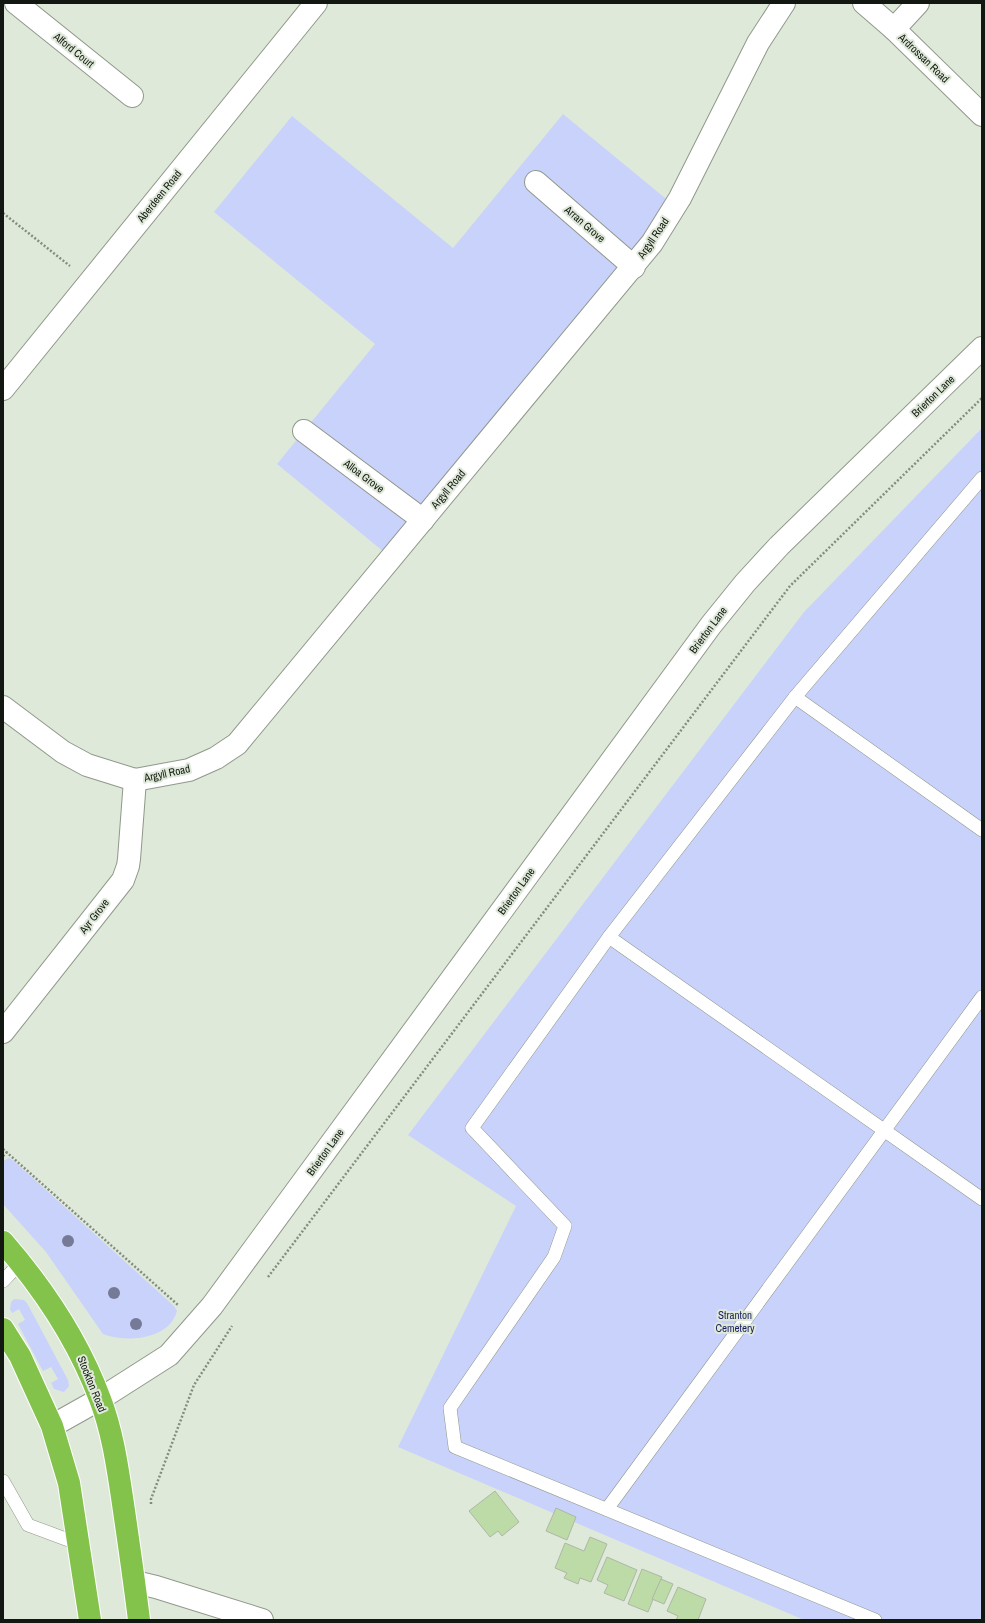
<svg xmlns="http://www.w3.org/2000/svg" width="985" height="1623" viewBox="0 0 985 1623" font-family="'Archivo Narrow',sans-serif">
<rect width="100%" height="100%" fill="#dfe9d9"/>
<g fill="#c9d2fb">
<path d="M563,114l113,93 -286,350 -113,-93 98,-120 -161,-132 78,-96 161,132z"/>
<path d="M982,428v1192h-178l-406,-173 118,-241 -108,-71 396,-523z"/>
<path d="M9,1158l5,3 160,145 3,5c-8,29 -51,32 -74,23l-57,-82 -43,-48v-43z"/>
<path d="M14,1299l10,1 3,3 41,77 1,6 -5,6 -10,-3 -3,-6 7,-4 -7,-12 -8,4 -25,-47 7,-4 -6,-11 -7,4 -2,-4 1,-7z"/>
</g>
<g fill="#bcdba6" stroke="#adb7a7">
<path d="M495,1491l24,31 -17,14 -4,-5 -8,6 -21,-26z"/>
<path d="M556,1508l20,9 -9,23 -21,-9z"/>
<path d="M590,1537l17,7 -16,38 -11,-4 -2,6 -14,-6 3,-5 -12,-5 10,-25 19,8z"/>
<path d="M607,1557l30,13 -13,31 -20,-8 4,-8 -11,-5z"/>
<path d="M642,1569l20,8 -14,35 -20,-8z"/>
<path d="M661,1579l12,5 -9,20 -12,-5z"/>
<path d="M678,1587l28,12 -8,21h-22l2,-4 -11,-5z"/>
</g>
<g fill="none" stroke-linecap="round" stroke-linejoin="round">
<g stroke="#90998a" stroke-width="14">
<g id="lane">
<path d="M795,697l187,133"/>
<path d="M609,937l373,262"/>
<path d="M3,1281l18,-19"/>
<path d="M3,1481l25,44 51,19"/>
<path d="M607,1509l375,-512"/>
<path d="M875,1620l-420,-173 -5,-39 104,-151 11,-31 -93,-98 137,-191 186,-240 187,-219"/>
</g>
</g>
<g stroke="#90998a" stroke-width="24">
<g id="street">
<path d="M16,3l116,93"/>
<path d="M864,3l30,26 88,86"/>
<path d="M894,29l24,-26"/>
<path d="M536,182l98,85"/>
<path d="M3,389l313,-386"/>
<path d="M304,431l119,89"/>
<path d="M3,707l60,45 24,13 48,15 54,-10 27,-12 21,-14 415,-501 28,-45 78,-155 26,-40"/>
<path d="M3,1032l120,-152 5,-14 1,-7 6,-79"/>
<path d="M135,1582l21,5 106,33"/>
</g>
</g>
<g stroke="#90998a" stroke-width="24">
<path id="secondary" d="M52,1426l48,-27 69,-44 43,-49 499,-681 34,-42 34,-37 203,-198"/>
</g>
<g stroke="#fff" stroke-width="24">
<g id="highway">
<path d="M3,1242c40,46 75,98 97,157 12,31 17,65 22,98 6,41 12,82 17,123"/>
<path d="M3,1329l17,27 32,70 17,57 21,137"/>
</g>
</g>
<g stroke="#848c80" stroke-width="2.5" stroke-dasharray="2 2" stroke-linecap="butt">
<path d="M3,213l67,53"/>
<path d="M3,1149l175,156"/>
<path d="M3,1156l4,-4"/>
<path d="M268,1277l522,-691 192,-188"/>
<path d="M151,1504v-5l43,-114 38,-59"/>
</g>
<use href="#lane" stroke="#fff" stroke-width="13"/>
<use href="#street" stroke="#fff" stroke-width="22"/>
<use href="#secondary" stroke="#fff" stroke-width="22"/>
<use href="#highway" stroke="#84c34b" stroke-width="22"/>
</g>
<g fill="#757b96">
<circle cx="68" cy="1241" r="6"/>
<circle cx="114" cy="1293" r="6"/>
<circle cx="136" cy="1324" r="6"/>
</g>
<g text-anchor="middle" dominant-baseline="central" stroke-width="4" stroke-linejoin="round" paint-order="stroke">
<g font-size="11" fill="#131711" stroke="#dfe9d9">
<text transform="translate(74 50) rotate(39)">Alford Court</text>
<text transform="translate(924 58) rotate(44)">Ardrossan Road</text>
<text transform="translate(159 196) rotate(-51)">Aberdeen Road</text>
<text transform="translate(585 224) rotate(41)">Arran Grove</text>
<text transform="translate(653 238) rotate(-56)">Argyll Road</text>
<text transform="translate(933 396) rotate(-44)">Brierton Lane</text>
<text transform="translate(364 476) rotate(37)">Alloa Grove</text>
<text transform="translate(448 489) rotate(-50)">Argyll Road</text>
<text transform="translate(708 630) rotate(-53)">Brierton Lane</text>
<text transform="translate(167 773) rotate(-12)">Argyll Road</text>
<text transform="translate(516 891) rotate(-54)">Brierton Lane</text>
<text transform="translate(94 916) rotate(-52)">Ayr Grove</text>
<text transform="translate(325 1152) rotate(-54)">Brierton Lane</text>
<text transform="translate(92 1384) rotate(68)">Stockton Road</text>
</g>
<g font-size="11" fill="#1e215f" stroke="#dfe9d9">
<text x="735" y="1315">Stranton<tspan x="735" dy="13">Cemetery</tspan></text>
</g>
</g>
<rect width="985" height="1623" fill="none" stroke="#131711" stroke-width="8"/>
</svg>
